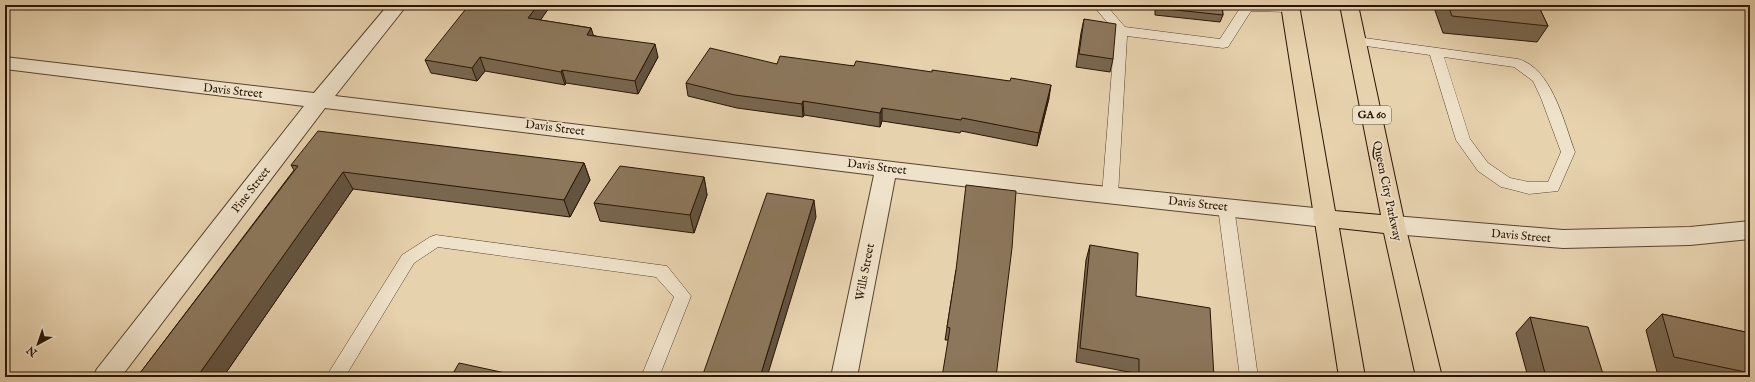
<svg xmlns="http://www.w3.org/2000/svg" width="1755" height="382" viewBox="0 0 1755 382" font-family="'IM FELL English',serif">
<rect width="100%" height="100%" fill="#e7d2ae"/>
<filter id="stains"><feTurbulence type="fractalNoise" baseFrequency=".005" numOctaves="4"/><feColorMatrix values="0 0 0 0 .2 0 0 0 0 .09 0 0 0 0 .02 0 0 0 .5 -.17"/></filter>
<radialGradient id="worn" r=".72"><stop offset=".6" stop-color="#630" stop-opacity="0"/><stop offset="1" stop-color="#630" stop-opacity=".3"/></radialGradient>
<g fill="none" stroke-linecap="round" stroke-linejoin="round">
<g stroke="#58442e" stroke-width="1">
<g id="lane">
<path d="M1093,5h13l19,22 95,12 22,-34h51l3,3 -2,3 -4,1 -39,-1 -23,36 -5,1 -96,-12 -9,159 -3,4 -5,2 -5,-2 -3,-4 13,-163z"/>
<path d="M1357,37l161,22c34,9 46,64 57,93l-17,39 -29,3 -23,-6 -5,-1 -23,-16 -22,-31 -26,-85 -78,-11 -1,-3 1,-3zM1444,57l70,10 19,14 8,17 20,54 -13,30h-19l-19,-4 -22,-15 -18,-24z"/>
<path d="M1226,201l5,2 3,4 24,170h-18l-22,-170 3,-4z"/>
<path d="M436,235l231,31 24,30 -32,81h-18l33,-80 -18,-20 -218,-30 -24,16 -69,114h-19l76,-122 28,-18z"/>
</g>
</g>
<g stroke="#58442e" stroke-width="2">
<g id="street">
<path d="M388,5h19l-72,91 744,88 245,25 8,3 3,6 -3,6 -8,3 -245,-27 -184,-22 -38,199h-26l43,-202 -549,-67 -204,269h-28l4,-8 207,-263 -299,-37v-12l309,36z"/>
<path d="M1394,216l169,14 127,-3 60,-6v18l-60,6 -127,3 -169,-14 -8,-3 -3,-6 3,-6z"/>
</g>
</g>
<g stroke="#291503" stroke-width="2">
<path id="primary" d="M1281,5h18l36,206 46,4 -41,-210h18l47,220 37,152h-26l-32,-144 -45,-5 26,149h-26l-24,-155 -2,-4 1,-2z"/>
</g>
<use href="#lane" fill="#efe2ca" fill-rule="evenodd"/>
<use href="#street" fill="#efe2ca" fill-rule="evenodd"/>
<use href="#primary" fill="#e7d2ae" fill-rule="evenodd"/>
</g>
<g fill="#78664f" stroke="#291503">
<path d="M551,5l-11,15 51,8 2,7 65,22 -20,37 -72,-11 -1,2 -80,-14 -8,10 -46,-8 -6,-13z"/>
<path d="M1155,5h67l1,10 -3,7 -65,-7z"/>
<path d="M1433,5h105l10,21 -11,16 -94,-9z"/>
<path d="M1084,19l29,40 -3,13 -34,-5 5,-34z"/>
<path d="M777,64l77,2 195,32 -12,48 -76,-15 -1,2 -78,-12 -2,6 -76,-12 -1,2 -66,-9 -49,-12 -2,-13z"/>
<path d="M584,163l6,17 -20,37 -217,-28 -130,188h-86l157,-207 -3,-5z"/>
<path d="M704,177l3,18 -13,38 -94,-12 -6,-18z"/>
<path d="M1090,245l46,51 78,81h-80v-4l-58,-11 10,-102z"/>
<path d="M956,270l40,107 -48,-37h-3l2,-13z"/>
<path d="M1662,314l88,19v44h-71l-22,-5 -11,-42z"/>
<path d="M1530,317l74,60h-76l-12,-44z"/>
</g>
<g fill="#625340" stroke="#291503">
<path d="M538,5h13l-18,26 -5,-13z"/>
<path d="M591,28l4,13 -8,-6z"/>
<path d="M655,44l3,13 -20,37 -3,-13z"/>
<path d="M480,57l5,14 -8,10 -5,-13z"/>
<path d="M562,70l4,13 -1,2 -4,-13z"/>
<path d="M1051,85l-2,13 -12,48 2,-13z"/>
<path d="M803,101l1,14 -1,2 -1,-13z"/>
<path d="M882,108v13l-2,6v-14z"/>
<path d="M584,163l6,17 -20,37 -6,-17z"/>
<path d="M343,172l10,17 -130,188h-26z"/>
<path d="M704,177l3,18 -13,38 -4,-18z"/>
<path d="M814,200l2,17 -49,160h-7z"/>
</g>
<g fill="#8c775c" stroke="#291503">
<path d="M469,5h69l-10,13 63,10 -4,7 68,9 -20,37 -73,-11 -1,2 -81,-15 -8,11 -47,-8z"/>
<path d="M1157,5h65l1,10 -66,-7z"/>
<path d="M1448,5h90l10,21 -96,-10z"/>
<path d="M1084,19l32,5 -3,35 -34,-5z"/>
<path d="M710,48l67,16 3,-8 74,10 2,-5 76,11v-2l78,11 1,-3 40,7 -12,48 -77,-15 -1,2 -79,-12 -2,5 -77,-12 -1,3 -67,-9 -49,-12z"/>
<path d="M318,131l266,32 -20,37 -221,-28 -146,205h-60l161,-211 -7,-1z"/>
<path d="M620,166l84,11 -14,38 -96,-12z"/>
<path d="M966,185l50,6 -4,57 -16,129h-54l8,-49 -3,-1 9,-57z"/>
<path d="M767,193l47,7 -54,177h-58z"/>
<path d="M1090,245l48,8 -2,43 74,12 4,69h-75v-18l-59,-11z"/>
<path d="M1662,314l88,19v40l-76,-16z"/>
<path d="M1530,317l58,10 16,50h-58z"/>
<path d="M459,363l51,11 -2,3h-57z"/>
</g>
<g text-anchor="middle" dominant-baseline="central" stroke-width="3.5" stroke-linejoin="round" paint-order="stroke">
<rect fill="#efe2ca" stroke="#64523f" stroke-width="1" x="1353" y="106" width="38" height="18" rx="3"/>
<g font-size="11" font-weight="bold" fill="#291503">
<text x="1372" y="115">GA 60</text>
</g>
<g font-size="12" fill="#291503" stroke="#efe2ca">
<text transform="translate(233 91) rotate(6)">Davis Street</text>
<text transform="translate(555 128) rotate(7)">Davis Street</text>
<text transform="translate(877 167) rotate(7)">Davis Street</text>
<text transform="translate(251 190) rotate(-52)">Pine Street</text>
<text transform="translate(1387 191) rotate(78)">Queen City Parkway</text>
<text transform="translate(1198 204) rotate(6)">Davis Street</text>
<text transform="translate(1521 236) rotate(5)">Davis Street</text>
<text transform="translate(865 272) rotate(-79)">Wills Street</text>
</g>
</g>
<rect width="1755" height="382" fill="none" stroke="#e7d2ae" stroke-width="20"/>
<rect x="6" y="6" width="1743" height="370" fill="none" stroke="#291503" stroke-width="2"/>
<rect x="10" y="10" width="1735" height="362" fill="none" stroke="#291503"/>
<g transform="translate(38 344) rotate(220)" stroke="#efe2ca" stroke-width="3" paint-order="stroke">
<path d="M0-3L7 15L0 10L-7 15Z" fill="#291503"/>
<text y="-6" font-size="11" font-weight="bold" text-anchor="middle" fill="#291503">N</text>
</g>
<rect width="100%" height="100%" filter="url(#stains)"/>
<rect width="100%" height="100%" fill="url(#worn)"/>
</svg>
